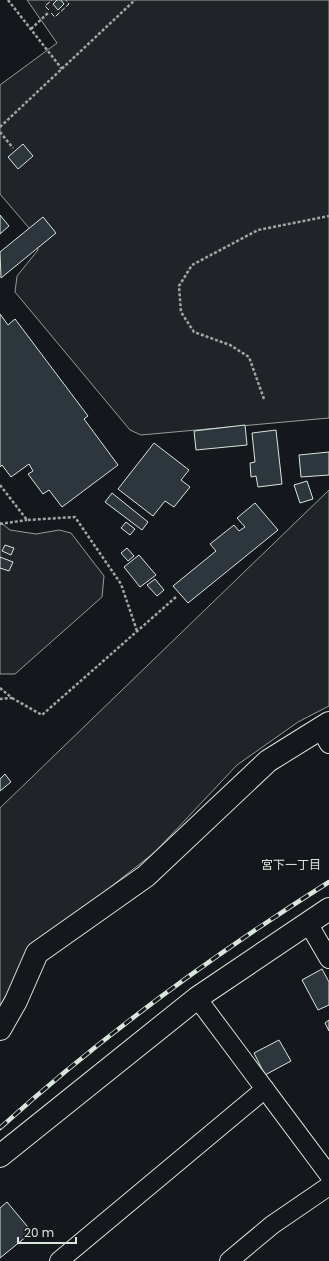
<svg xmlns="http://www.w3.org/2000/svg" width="329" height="1261" viewBox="0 0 329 1261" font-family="Poppins,'Noto Sans JP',sans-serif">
<rect width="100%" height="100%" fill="#14181c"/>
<g fill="#202428" stroke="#939e99">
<path d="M27,0h302v418l-188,17 -11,-5 -115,-138 2,-16 21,-26 -3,-15 -35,-41v-109l57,-42z"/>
<path d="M329,490v216l-31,16 -61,43 -82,87 -126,99 -29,56v-199z"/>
<path d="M0,522l10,8 26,4 23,-4 12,3 33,43 -2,21 -87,77h-15z"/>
</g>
<g fill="#2c363c" stroke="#d8e6dc">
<path d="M57,0h4l3,4 -6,6 -5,-6z"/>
<path d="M23,144l10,12 -15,13 -10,-12z"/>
<path d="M0,215l9,11 -9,8z"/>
<path d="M43,217l13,16 -55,45 -1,-26z"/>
<path d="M0,314l8,11 7,-6 73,97 -4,3 34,46 -56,42 -13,-17 -6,4 -15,-20 5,-3 -4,-7 -18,13 -9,-12 -2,2z"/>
<path d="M245,425l2,20 -51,5 -2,-19z"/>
<path d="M276,430l6,54 -24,3 -2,-11 -5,1 -1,-14 5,-1 -3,-29z"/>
<path d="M154,443l35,27 -8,10 9,7 -16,20 -9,-6 -12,15 -35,-27z"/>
<path d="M329,452v23l-28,2 -2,-22z"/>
<path d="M307,481l6,18 -13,4 -6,-18z"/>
<path d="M112,493l36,29 -6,8 -37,-28z"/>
<path d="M255,503l23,27 -90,73 -15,-17 43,-35 -6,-7 24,-19 5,6 6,-4 -8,-9z"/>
<path d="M126,522l9,7 -5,6 -9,-7z"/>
<path d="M5,545l9,3 -3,7 -9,-4z"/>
<path d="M127,548l7,8 -6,5 -7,-8z"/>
<path d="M139,555l17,20 -16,12 -16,-20z"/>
<path d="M0,557l13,5 -4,9 -9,-3z"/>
<path d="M155,579l9,11 -7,6 -10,-11z"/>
<path d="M5,774l6,8 -11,9v-12z"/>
<path d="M322,969l7,13v23l-11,5 -16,-30z"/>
<path d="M329,1020v11l-4,-8z"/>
<path d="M279,1040l12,21 -26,14 -11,-22z"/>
<path d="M7,1202l25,30 -32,26v-50z"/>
</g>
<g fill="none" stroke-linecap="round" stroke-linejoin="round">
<g stroke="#d8e6dc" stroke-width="20">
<g id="minor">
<path d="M320,728l9,16"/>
<path d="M308,923l21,36"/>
<path d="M197,998l132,177"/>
<path d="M59,1261l206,-172"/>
<path d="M229,1261l43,-36 57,-39"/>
</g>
</g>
<g stroke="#d8e6dc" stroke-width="24">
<g id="tertiary">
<path d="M0,1029l16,-28 21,-48 109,-77 122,-115 61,-38"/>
<path d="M0,1156l197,-158 132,-89"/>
</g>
</g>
<g stroke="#9da8a2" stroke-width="2.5" stroke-dasharray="3 2" stroke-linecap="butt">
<path d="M8,0l54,69"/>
<path d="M31,29l18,-17"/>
<path d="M0,127l135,-127"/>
<path d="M0,132l13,16"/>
<path d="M264,399l-15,-42 -19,-12 -36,-13 -13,-20 -2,-26 13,-21 66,-35 71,-14"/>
<path d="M0,485l27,35 48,-3 46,67 16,47"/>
<path d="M0,524l27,-4"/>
<path d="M0,688l12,10 -12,1"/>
<path d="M12,698l30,17 135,-119"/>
</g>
<use href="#minor" stroke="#14181c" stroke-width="18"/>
<use href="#tertiary" stroke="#14181c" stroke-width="22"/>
<g stroke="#d8e6dc" stroke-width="4.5">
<path id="rail" d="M0,1128c102,-92 213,-173 329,-246"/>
</g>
<use href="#rail" stroke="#14181c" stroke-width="3" stroke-dasharray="9" stroke-linecap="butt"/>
<g stroke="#d8e6dc" stroke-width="1" stroke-dasharray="5 2" stroke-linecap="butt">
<path d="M49,10l-4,-4 7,-6"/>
<path d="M51,13l4,4 14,-13 -3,-4"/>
</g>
</g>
<g text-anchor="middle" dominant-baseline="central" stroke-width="3" stroke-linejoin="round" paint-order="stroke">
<g font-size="12" fill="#d8e6dc" stroke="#14181c">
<text x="291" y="864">宮下一丁目</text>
</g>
</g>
<path d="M18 1237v6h58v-6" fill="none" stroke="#d8e6dc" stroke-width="2"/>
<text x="24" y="1237" font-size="12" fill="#d8e6dc" stroke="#14181c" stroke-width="3" paint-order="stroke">20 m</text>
</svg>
